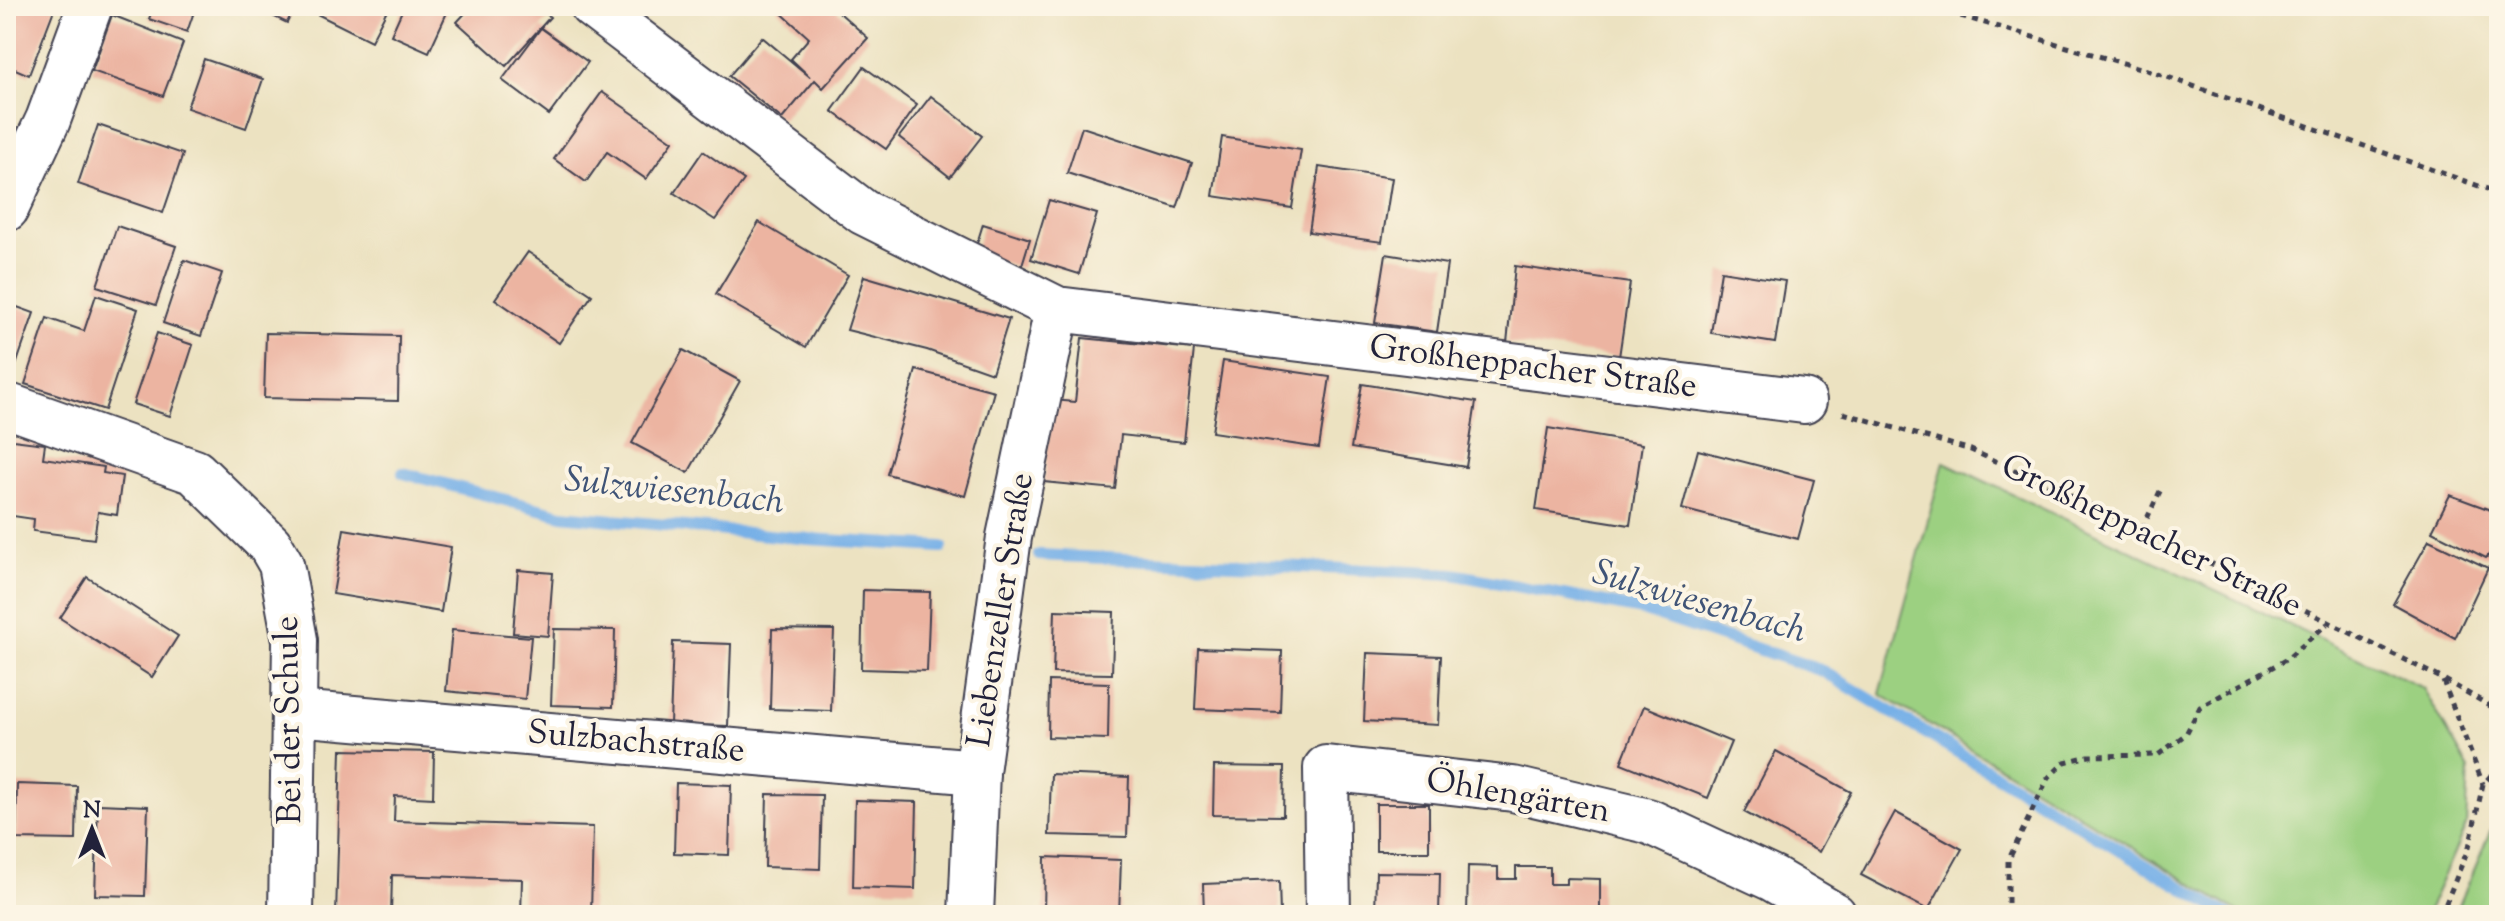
<svg xmlns="http://www.w3.org/2000/svg" width="2505" height="921" viewBox="0 0 2505 921" font-family="'Sorts Mill Goudy',serif">
<rect width="100%" height="100%" fill="#fcf5e5"/>
<filter id="ink" filterUnits="userSpaceOnUse"><feTurbulence type="fractalNoise" baseFrequency=".0125" numOctaves="2"/><feDisplacementMap in="SourceGraphic" scale="16" xChannelSelector="R" yChannelSelector="G"/><feConvolveMatrix kernelMatrix="1 2 1 2 8 2 1 2 1" color-interpolation-filters="sRGB"/></filter>
<filter id="wash" filterUnits="userSpaceOnUse"><feTurbulence type="fractalNoise" baseFrequency=".006" numOctaves="4" result="noise"/><feDisplacementMap in="SourceGraphic" scale="32" xChannelSelector="R" yChannelSelector="G"/><feGaussianBlur stdDeviation="1.8" result="paint"/><feColorMatrix in="noise" values="0 0 0 0 0 0 0 0 0 0 0 0 0 0 0 0 0 1.4 0 .05"/><feComposite in="paint" operator="in"/></filter>
<g filter="url(#wash)">
<rect width="100%" height="100%" fill="#ece2c1"/>
<g fill="#9cd081" stroke="#5f795e" stroke-width="2">
<path d="M1944,462l479,226 46,81 -3,57 -40,89h-183l-363,-221z"/>
<path d="M2499,811v104h-44z"/>
</g>
<g fill="none" stroke-linecap="round" stroke-linejoin="round">
<g stroke="#77b0e7" stroke-width="12">
<path d="M403,473l159,42 247,24 133,8"/>
<path d="M1039,555l414,19 189,36 181,61 405,244"/>
</g>
</g>
<g id="blocks">
<g fill="#ecb4a1">
<path d="M6,6l49,1 -26,68 -23,-10z"/>
<path d="M196,6l-9,26 -38,-13 3,-8 -14,-4z"/>
<path d="M252,6h43l-8,17z"/>
<path d="M301,6h88l-18,35z"/>
<path d="M404,6h46l-21,46 -38,-17z"/>
<path d="M472,6h65l13,11 -44,49 -49,-44z"/>
<path d="M779,6h53l36,32 -45,50 -8,-8 -33,39 -53,-43 33,-39 48,40 -19,-18 18,-21 -32,-29z"/>
<path d="M112,15l71,28 -20,53 -71,-25z"/>
<path d="M541,28l47,34 -39,53 -47,-35z"/>
<path d="M204,59l59,20 -17,49 -59,-20z"/>
<path d="M864,67l53,38 -31,44 -54,-38z"/>
<path d="M602,92l71,49 -27,38 -39,-27 -21,30 -32,-23z"/>
<path d="M931,96l51,40 -32,41 -51,-40z"/>
<path d="M98,125l85,29 -20,59 -85,-29z"/>
<path d="M1082,127l110,36 -15,45 -110,-35z"/>
<path d="M1222,137l79,13 -9,58 -79,-12z"/>
<path d="M703,151l41,29 -29,40 -41,-27z"/>
<path d="M1319,167l73,11 -10,64 -73,-10z"/>
<path d="M1049,200l48,14 -18,60 -48,-15z"/>
<path d="M759,222l89,53 -42,72 -90,-53z"/>
<path d="M983,224l47,15 -9,29 -47,-15z"/>
<path d="M117,226l59,20 -20,59 -59,-19z"/>
<path d="M528,252l64,43 -33,48 -64,-44z"/>
<path d="M1386,254l61,10 -10,68 -62,-9z"/>
<path d="M184,260l38,13 -21,63 -38,-13z"/>
<path d="M1515,266l115,17 -11,74 -112,-14z"/>
<path d="M1721,271l64,10 -10,62 -64,-10z"/>
<path d="M864,276l145,43 -17,54 -65,-23 -80,-20z"/>
<path d="M96,295l42,14 -33,101 -80,-26 22,-66 37,13z"/>
<path d="M6,303l28,10 -21,61 -7,-3z"/>
<path d="M157,333l36,12 -23,71 -37,-12z"/>
<path d="M266,333l133,3 -1,65 -134,-3z"/>
<path d="M1082,338l112,11 -10,93 -63,-7 -6,54 -71,-7 8,-82 23,2z"/>
<path d="M683,350l57,31 -52,92 -56,-30z"/>
<path d="M1223,361l107,16 -11,71 -107,-16z"/>
<path d="M916,370l78,21 -29,105 -78,-22z"/>
<path d="M1362,384l114,18 -10,65 -115,-19z"/>
<path d="M1548,428l94,16 -12,81 -94,-15z"/>
<path d="M13,440l32,4 -2,14 61,9 -1,6 19,3 -5,39 -19,-3 -4,27 -61,-8 1,-12 -28,-4v-65l5,1z"/>
<path d="M1698,450l116,30 -16,59 -116,-30z"/>
<path d="M2450,495l46,17 -2,-6 5,2v35l-13,15 -54,-27z"/>
<path d="M344,529l107,18 -10,65 -108,-18z"/>
<path d="M2429,540l59,28 -33,70 -62,-34z"/>
<path d="M518,570l35,3 -5,63 -35,-3z"/>
<path d="M87,577l91,59 -26,41 -92,-59z"/>
<path d="M863,590l67,2 -3,79 -66,-2z"/>
<path d="M1055,610l59,2 -2,62 -59,-1z"/>
<path d="M554,629l61,1 -2,77 -62,-2z"/>
<path d="M772,629l62,1 -3,81 -61,-2z"/>
<path d="M452,630l79,7 -6,62 -79,-8z"/>
<path d="M673,642l58,2 -3,82 -58,-2z"/>
<path d="M1198,648l84,3 -2,61 -85,-3z"/>
<path d="M1367,653l74,3 -3,69 -74,-4z"/>
<path d="M1049,681l60,2 -1,56 -60,-2z"/>
<path d="M1644,706l87,36 -23,56 -87,-35z"/>
<path d="M341,750l93,2 -1,46 -38,-2 -1,25 199,6 -2,88h-70l1,-36 -130,-4 -1,40h-55z"/>
<path d="M1776,751l75,41 -32,60 -75,-40z"/>
<path d="M1214,766l70,1 -1,49 -70,-1z"/>
<path d="M1051,774l78,3 -2,60 -78,-2z"/>
<path d="M676,783l55,2 -2,70 -55,-2z"/>
<path d="M17,784l60,2 -1,54 -60,-1z"/>
<path d="M767,794l55,1 -2,74 -55,-2z"/>
<path d="M855,800l62,2 -2,87 -62,-2z"/>
<path d="M98,804l50,2 -3,90 -50,-1z"/>
<rect x="1376" y="804" width="53" height="47"/>
<path d="M1895,812l67,37 -34,61 -67,-35z"/>
<path d="M1045,857l76,3 -2,55h-75z"/>
<path d="M1468,866l30,1v12h18v-12h34v17h16v-6l34,1v36h-133z"/>
<path d="M1376,872l64,1 -1,42h-64z"/>
<path d="M1279,881l1,34h-76l-1,-31z"/>
</g>
</g>
</g>
<g filter="url(#ink)">
<use href="#blocks" fill-opacity="0" stroke="#403f4f" stroke-width="2"/>
<g fill="none" stroke-linecap="round" stroke-linejoin="round">
<g stroke="#403f4f" stroke-width="48">
<g id="minor">
<path d="M592,6l271,206 194,97 747,92"/>
<path d="M6,209l42,-89 42,-114"/>
<path d="M6,405l189,67 75,73 11,19 14,76 -4,275"/>
<path d="M296,713l681,59"/>
<path d="M971,915l6,-143 32,-235 48,-228"/>
<path d="M1328,915l-2,-147 187,21 135,32 125,58 61,36"/>
</g>
</g>
<g stroke="#403f4f" stroke-width="5" stroke-dasharray="6 6" stroke-linecap="butt">
<path d="M1926,6l221,64 352,123"/>
<path d="M1843,413l128,37 171,79 301,150 56,32"/>
<path d="M2142,529l20,-42"/>
<path d="M2443,681l40,103"/>
<path d="M2008,915v-54l40,-83 17,-16 24,-6 69,-1 28,-21 14,-27 87,-48 40,-35"/>
<path d="M2441,915l28,-68 14,-63 16,-17"/>
</g>
<use href="#minor" stroke="#fff" stroke-width="44"/>
</g>
</g>
<g text-anchor="middle" dominant-baseline="central" stroke-width="8" stroke-linejoin="round" paint-order="stroke">
<g font-size="34" fill="#22223b" stroke="#fcf5e5">
<text transform="translate(1533 368) rotate(7)">Großheppacher Straße</text>
<text transform="translate(2151 537) rotate(26)">Großheppacher Straße</text>
<text transform="translate(1002 610) rotate(-81)">Liebenzeller Straße</text>
<text transform="translate(290 720) rotate(-91)">Bei der Schule</text>
<text transform="translate(636 743) rotate(5)">Sulzbachstraße</text>
<text transform="translate(1518 797) rotate(10)">Öhlengärten</text>
</g>
<g font-size="36" font-style="italic" fill="#405477" stroke="#fcf5e5">
<text transform="translate(674 492) rotate(6)">Sulzwiesenbach</text>
<text transform="translate(1699 603) rotate(16)">Sulzwiesenbach</text>
</g>
</g>
<rect width="2505" height="921" fill="none" stroke="#fcf5e5" stroke-width="32"/>
<g transform="translate(92 829)" stroke="#fcf5e5" stroke-width="6" paint-order="stroke">
<path d="M0-6L14 30L0 20L-14 30Z" fill="#22223b"/>
<text y="-12" font-size="22" font-weight="bold" text-anchor="middle" fill="#22223b">N</text>
</g>
</svg>
